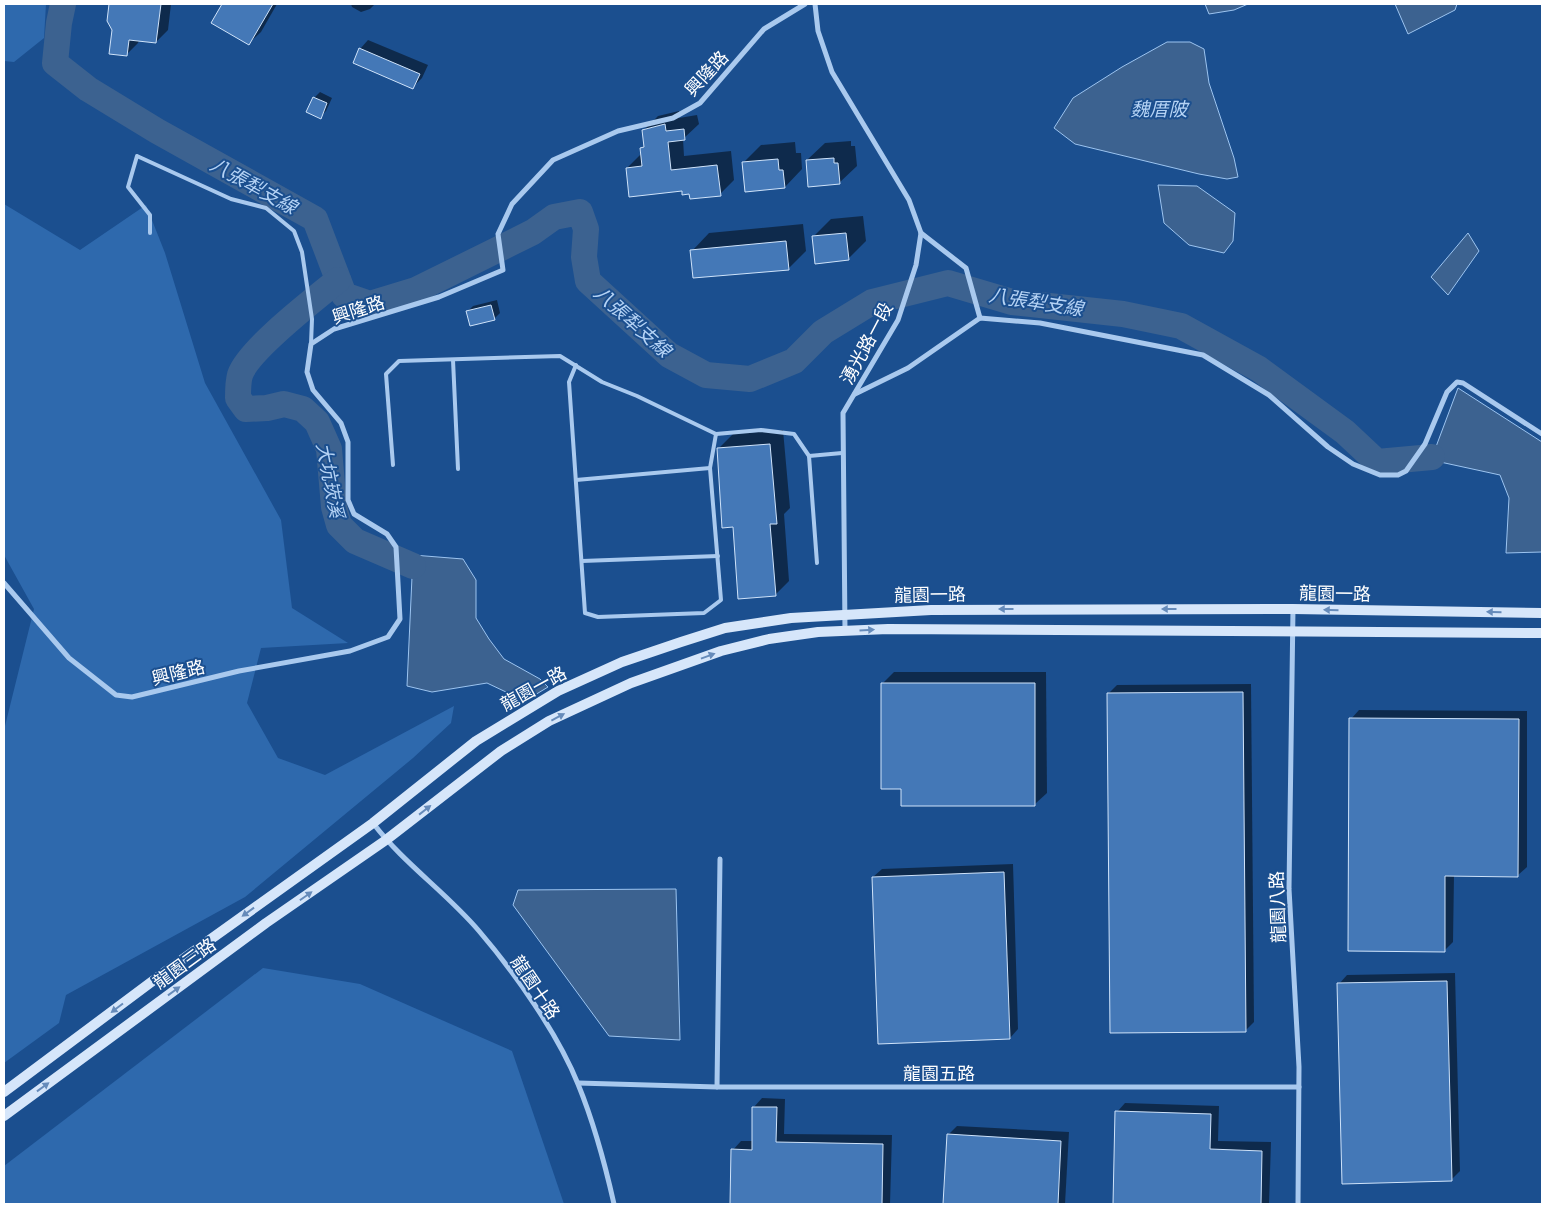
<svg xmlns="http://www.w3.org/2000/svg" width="1546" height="1208" viewBox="0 0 1546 1208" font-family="Barlow,'Noto Sans TC',sans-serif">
<rect width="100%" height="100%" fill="#1b4f8f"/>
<g fill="#2e69ad">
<path d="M4,4h42l-2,34 -30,24 -10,-1z"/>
<path d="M4,204l76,46 66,-45 19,48 40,130 76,137 11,88 56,35 -87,5 -14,55 31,55 47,17 129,-69 -3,17 -38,35 -168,139 -179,98 -7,28 -55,40v-333l30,-121 -30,-54z"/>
<path d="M263,968l97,16 152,67 52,153h-560v-38z"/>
</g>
<g fill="#3c6290" stroke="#9cc4f0">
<path d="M1205,4h43l-14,6 -25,4z"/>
<path d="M1395,4h62l-2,6 -47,24z"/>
<path d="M1167,42h23l14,7 5,34 25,75 4,19 -11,2 -28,-5 -124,-30 -21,-16 19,-30 49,-31z"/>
<path d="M1158,185l39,1 38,27 -2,28 -9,12 -35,-8 -25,-22z"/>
<path d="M1468,233l11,18 -31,44 -17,-18z"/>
<path d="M1458,388l84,54v110l-36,1 3,-55 -9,-23 -69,-15z"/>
<path d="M413,555l50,4 13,21v38l13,21 15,20 36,20 8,8 -23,14 -38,-18 -55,9 -25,-6z"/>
<path d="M676,889l4,151 -71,-4 -96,-131 5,-15z"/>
</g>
<g fill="#0007">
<path d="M110,4h61l-3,26 -12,12 -17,-2 -1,3 -12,12 -18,-34z"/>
<path d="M223,4h54l-16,28 -12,11 -36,-21z"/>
<path d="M351,4h24l-5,5 -9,3 -9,-5z"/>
<path d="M368,40l60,25 -6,13 -9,9 -53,-38z"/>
<path d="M320,92l12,6 -6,13 -6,6 -6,-19z"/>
<path d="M679,111v7l18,-3 2,9 -16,15 1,17 47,-5 3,29 -14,14 -30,-1 -63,-25 15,-15v-5l3,-3 -1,-15 14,-14z"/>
<path d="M851,141v5h4l2,20 -18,17 -32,-23 18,-17z"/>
<path d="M795,142l1,11h5l1,16 -17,18 -42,-24 18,-18z"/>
<path d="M863,216l3,25 -18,18 -35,-22 18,-18z"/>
<path d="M803,224l3,27 -18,18 -96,-18 17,-18z"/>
<path d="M497,300l3,13 -6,6 -26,-8 5,-5z"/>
<path d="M783,430l7,78 -6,6 5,67 -14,14 -56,-147 14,-14z"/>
<path d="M894,672h152l1,121 -12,11 -153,-120z"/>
<path d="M1251,684l3,338 -9,9 -137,-337 9,-9z"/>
<path d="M1359,710l168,1v156l-9,8h-64l-1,67 -8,8 -94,-231z"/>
<path d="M1013,864l5,165 -8,9 -137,-161 9,-8z"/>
<path d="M1455,973l5,198 -9,9 -112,-196 8,-9z"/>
<path d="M762,1098l23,1 -1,35 108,1 -2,69h-158l1,-54 8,-9h12l1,-34z"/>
<path d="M1125,1103l94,3 -1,35 53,1 -2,62h-155l3,-92z"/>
<path d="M957,1126l112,6 -4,72h-121l4,-69z"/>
</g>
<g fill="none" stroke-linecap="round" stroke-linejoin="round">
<g stroke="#3c6290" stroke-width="26">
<path d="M63,4l-4,19 -4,40 33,26 69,42 158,88 29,76 26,9 46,-14 117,-58 21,-15 26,-5 6,17 -2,28 4,24 81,74 37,20 44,4 44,-18 29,-29 49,-30 76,-19 64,19 111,12 58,12 78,43 86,63 32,30 55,-5"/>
<path d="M338,280c-22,18 -90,70 -98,95 -2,7 -2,16 -2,23l8,11 21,-1 17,-4 19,5 14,13 12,27 5,58 5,18 16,16 58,25"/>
</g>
</g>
<g fill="#4478b7" stroke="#cfe3fa">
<path d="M109,4h52l-5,39 -27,-3 -2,16 -18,-2 3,-24 -5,-9z"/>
<path d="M222,4h51l-24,41 -38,-22z"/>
<path d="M359,48l61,26 -7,15 -60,-26z"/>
<path d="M313,97l14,6 -6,16 -15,-7z"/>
<path d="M665,124l1,7 18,-2 1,11 -17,2 3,28 46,-5 4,31 -31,3 -1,-5 -7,1v-4l-53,6 -3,-29 16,-2 -2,-18 4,-1 -2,-17z"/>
<path d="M834,158v5h4l2,21 -32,3 -2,-27z"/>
<path d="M778,159l1,11h4l2,18 -40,4 -3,-30z"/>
<path d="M846,233l3,27 -34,4 -3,-28z"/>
<path d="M786,241l3,29 -96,8 -3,-28z"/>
<path d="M491,305l4,15 -25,6 -4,-15z"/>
<path d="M770,444l7,80h-7l6,72 -38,3 -5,-72 -11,1 -5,-80z"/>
<path d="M881,683h154v123h-134v-17h-20z"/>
<path d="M1243,692l3,340 -136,1 -3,-340z"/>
<path d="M1349,718l170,1 -1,158 -73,-1v76l-97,-1z"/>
<path d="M1004,872l6,167 -132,5 -6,-167z"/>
<path d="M1447,981l5,200 -110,3 -5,-201z"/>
<path d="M752,1107h25l-1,35 107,2 -1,60h-152l1,-55 21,1z"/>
<path d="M1115,1111l96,3 -1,35 52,2 -1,53h-148z"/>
<path d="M947,1134l114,7 -3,63h-115z"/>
</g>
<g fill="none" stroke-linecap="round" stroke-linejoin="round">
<g stroke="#a9c9ee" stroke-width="4">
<path d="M150,233v-18l-22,-28 9,-31 94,43 35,9 28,23 8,21 10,67 -1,25"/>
<path d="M453,360l5,109"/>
<path d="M576,365l-7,17 16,231 13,4 106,-4 17,-13 -11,-132 6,-34"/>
<path d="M809,456l8,107"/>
<path d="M393,465l-7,-91 13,-13 161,-5 42,26 35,14 79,38 45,-4 33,4 15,22 33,-3"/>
<path d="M576,480l134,-12"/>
<path d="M582,561l136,-5"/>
</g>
<g stroke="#a9c9ee" stroke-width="5">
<path d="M815,4l3,27 14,41 77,128 12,33 -5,32 -18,55 -55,93 2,218"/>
<path d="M921,233l45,35 14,50"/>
<path d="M855,394l53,-26 72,-50 60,5 163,32 66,40 59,52 25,17 27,11h18l8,-4 19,-27 22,-52 10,-10 6,1 79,51"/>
<path d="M4,583l65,75 47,37 16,2 107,-26 111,-20 38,-14 12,-18 -4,-72 -9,-13 -33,-20 -6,-14v-58l-7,-19 -28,-33 -6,-18 4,-28 23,-15 105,-32 64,-27 -5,-36 14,-30 41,-44 65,-29 55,-13 27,-15 64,-74 41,-25"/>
<path d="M1293,609l-4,280 10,178 -1,137"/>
<path d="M373,823c30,40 74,70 106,108 36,42 79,103 99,153 16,39 27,80 36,120"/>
<path d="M578,1083l139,4h582"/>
<path d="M717,1087l3,-228"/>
</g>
<g stroke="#d6e6fa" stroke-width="10">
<path d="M4,1092l158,-118 211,-151 103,-82 82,-50 64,-29 59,-20 44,-14 66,-10 140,-8 362,-1 249,4"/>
<path d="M4,1116l262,-193 120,-83 115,-89 48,-30 82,-38 90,-32 48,-12 49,-7 70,-3 654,4"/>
</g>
</g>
<defs><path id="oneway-solid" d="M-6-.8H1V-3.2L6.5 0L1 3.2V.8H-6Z" transform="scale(1.25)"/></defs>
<g fill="#668bba">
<use href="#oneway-solid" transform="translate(1006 609) rotate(180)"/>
<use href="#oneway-solid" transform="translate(1169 609) rotate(180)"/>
<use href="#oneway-solid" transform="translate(1331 610) rotate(-179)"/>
<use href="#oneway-solid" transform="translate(1494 612) rotate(-179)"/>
<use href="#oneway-solid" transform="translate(867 630) rotate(-3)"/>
<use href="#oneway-solid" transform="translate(708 656) rotate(-20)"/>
<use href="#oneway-solid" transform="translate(558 717) rotate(-28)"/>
<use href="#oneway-solid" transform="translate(425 810) rotate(-38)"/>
<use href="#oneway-solid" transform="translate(306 896) rotate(-35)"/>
<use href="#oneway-solid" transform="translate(248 912) rotate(144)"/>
<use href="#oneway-solid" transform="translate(174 991) rotate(-36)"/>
<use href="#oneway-solid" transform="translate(117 1008) rotate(143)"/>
<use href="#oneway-solid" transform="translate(43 1087) rotate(-36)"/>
</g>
<g text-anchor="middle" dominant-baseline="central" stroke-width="4" stroke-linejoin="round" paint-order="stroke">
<g font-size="18" fill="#fff" stroke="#1b4f8f">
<text transform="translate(706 73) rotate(-47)">興隆路</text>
<text transform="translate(358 309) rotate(-18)">興隆路</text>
<text transform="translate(866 343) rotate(-62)">湧光路一段</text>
<text transform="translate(1335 593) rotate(1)">龍園一路</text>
<text transform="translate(930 594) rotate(-1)">龍園一路</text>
<text transform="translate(178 672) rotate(-14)">興隆路</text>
<text transform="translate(533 688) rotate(-29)">龍園一路</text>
<text transform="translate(1277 907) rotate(-92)">龍園八路</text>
<text transform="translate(184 963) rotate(-36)">龍園三路</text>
<text transform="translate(536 987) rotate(56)">龍園十路</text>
<text x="939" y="1073">龍園五路</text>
</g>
<g font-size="19" font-style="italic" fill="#b5d3f5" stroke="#1b4f8f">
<text x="1159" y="108">魏厝陂</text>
<text transform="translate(254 185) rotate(29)">八張犁支線</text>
<text transform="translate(1036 301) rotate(9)">八張犁支線</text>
<text transform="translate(633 321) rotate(42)">八張犁支線</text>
<text transform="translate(331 480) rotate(79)">大坑崁溪</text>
</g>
</g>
<rect width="1546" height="1208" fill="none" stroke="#ffffff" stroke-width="10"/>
</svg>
